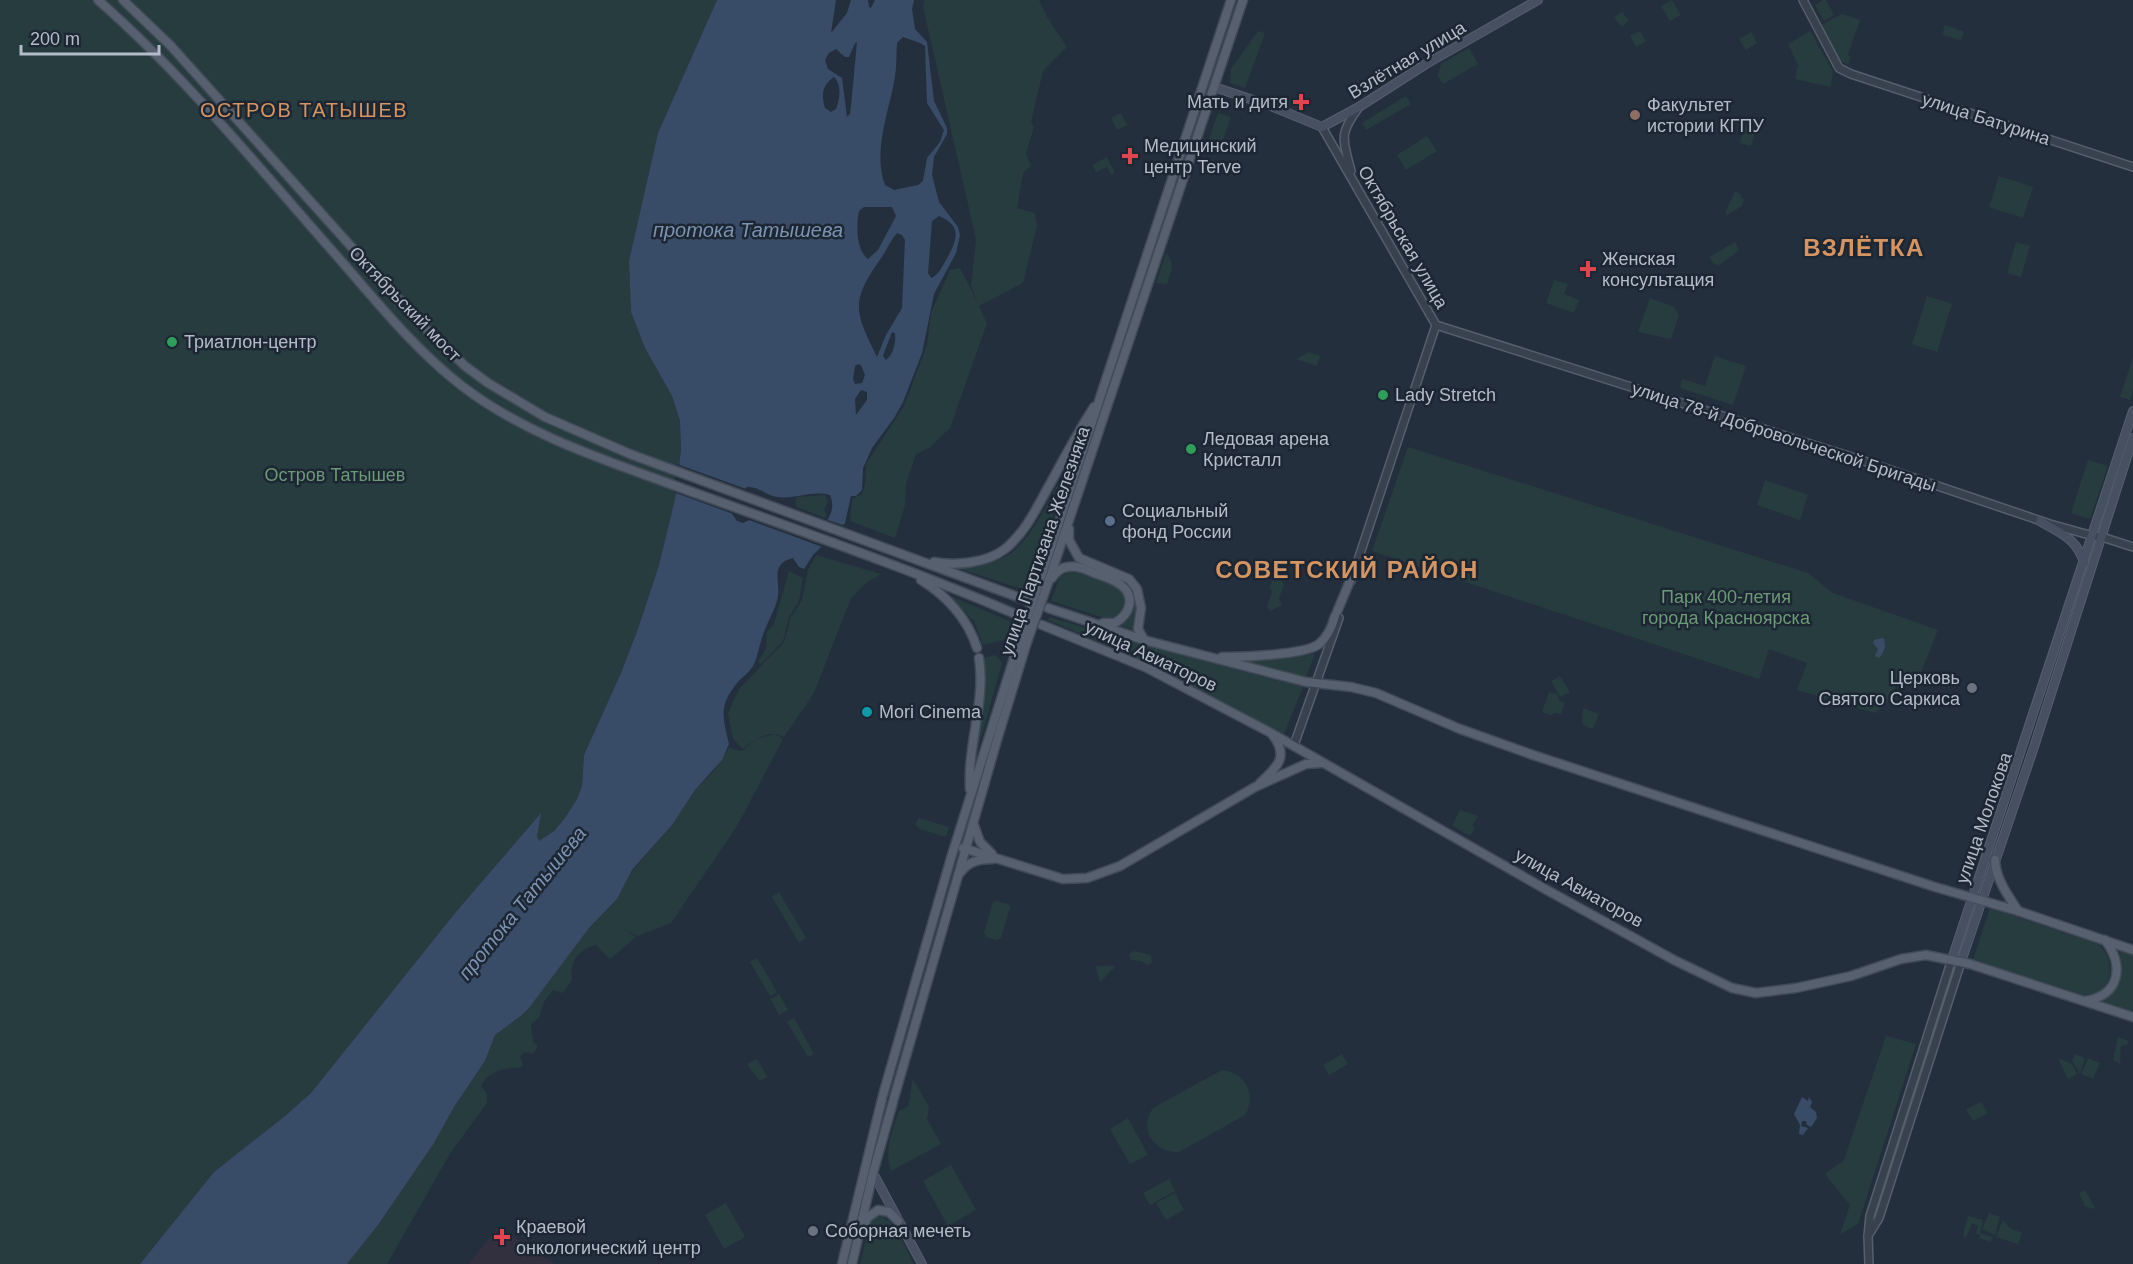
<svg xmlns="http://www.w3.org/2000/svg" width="2133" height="1264" viewBox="0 0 2133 1264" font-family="Helvetica,sans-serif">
<rect width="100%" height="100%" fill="#242f3e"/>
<path fill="#32303f" d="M498,1227l57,37h-86z"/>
<g fill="#263c3f">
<path d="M0,0h717l-59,133 -29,128 2,51 14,36 27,48 8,25 1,29 -6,49 -16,66 -20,61 -18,47 -37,82 -2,31 -5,13 -12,19 -11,13 -15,10 -2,-4 3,-23 -85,99 -144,180 -26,23 -71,56 -74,92h-140z"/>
<path d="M924,0h115l8,17 20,30 -24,24 -12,51 3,5 -8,26 5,13 -8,7 -6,35 18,5 2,13 -14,57 -44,23 8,17 -37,105 -21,20 -13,6 -10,29 -1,22 -10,33 -45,-17 2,-22 10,-5 3,-9 1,-21 38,-58 23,-61 4,-32 19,-43 10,-2 18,35 -7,-17 5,-47 -53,-232z"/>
<path d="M1672,0l9,15 -11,6 -9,-15z"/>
<path d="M1823,0h3l8,15 -10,6 -9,-16z"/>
<path d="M1622,12l7,8 -7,7 -8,-10z"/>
<path d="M1842,14l18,6 -12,35 3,2 -3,8 -9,-5 -18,-35z"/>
<path d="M1946,25l16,6 2,2 -3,7 -18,-5 1,-9z"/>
<path d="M1258,31l7,2 -20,55 -15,-5 1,-14z"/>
<path d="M1640,31l6,10 -10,6 -6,-11z"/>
<path d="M1810,31l23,40 -2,16 -36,-8 3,-14 -10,-21z"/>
<path d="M1751,32l6,11 -11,7 -7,-11z"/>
<path d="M1469,48l9,16 -35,20 -5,-8 3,-12z"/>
<path d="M1406,96l5,8 -45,26 -4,-7z"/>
<path d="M1121,113l6,12 -10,5 -6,-12z"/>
<path d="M1218,113l13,4 -13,38 -13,-4z"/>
<path d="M1744,126l12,3 -5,17 -11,-3z"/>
<path d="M1427,136l10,15 -31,19 -9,-15z"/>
<path d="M1107,157l8,16 -4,2 -4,-8 -11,5 -4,-7z"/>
<path d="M1999,176l34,11 -10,31 -34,-11z"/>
<path d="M1736,189l-1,2 6,3 -1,3 4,2 -2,7 -15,9 -2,-2z"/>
<path d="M1735,242l4,8 -19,15 -6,-1 -5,-7z"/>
<path d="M2016,242l14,4 -9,31 -14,-4z"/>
<path d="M1166,253c10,11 5,18 1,31l-11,-1z"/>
<path d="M1554,280l14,4 -4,10 15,6 -5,13 -28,-10z"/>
<path d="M1927,296l25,8 -15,48 -25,-8z"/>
<path d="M1650,298l24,9 5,8 -8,24 -33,-7z"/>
<path d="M1309,352l11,4 -3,10 -21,-7z"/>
<path d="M1715,356l31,10 -13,39 -53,-17 2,-9 23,7z"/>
<path d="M2133,357v32l-3,11 -10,-3z"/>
<path d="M1408,447l400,126 25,20 105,37 -21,52 -22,5 -5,13 -15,13 -78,-23 10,-27 -38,-14 -10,30 -387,-128z"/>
<path d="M1075,450l-23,69 -27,71 -64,-21c16,-4 31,-5 46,-13 27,-16 53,-78 68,-106z"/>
<path d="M2088,460l20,6 -18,53 -19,-6z"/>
<path d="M1765,480l43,15 -8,25 -43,-15z"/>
<path d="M825,495l3,7 -4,8 3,5 -2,3 -28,-11 -2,-6 2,-4z"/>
<path d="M816,555l65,19 -15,9 -15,15 -37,95 -30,44c-15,-8 -29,2 -41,12l-10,-10 -5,-26 11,-24 45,-47 7,-25 11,-17 6,-30z"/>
<path d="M1275,560l2,1 -2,3 2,5 2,-2 4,2 -3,8 4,8 -5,13 3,7 -12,6 -3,-4 5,-15 -2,-5 5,-16 -3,-8z"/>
<path d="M1072,570l8,2 41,17 5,11 -4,15 -14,4 -57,-18 9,-24z"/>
<path d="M789,571l14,7 -4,23 -10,16 -6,24 -22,23 -3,-2 8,-13 1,-18 7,-7z"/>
<path d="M1127,582c13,20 10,26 8,48l-17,-5c15,-10 17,-26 8,-42z"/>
<path d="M948,595l66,28 -6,16 -25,6 -9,-24z"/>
<path d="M1050,617l71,22 182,48 -19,47 -154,-79 -82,-35z"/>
<path d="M1315,654l-9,23 -65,-17z"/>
<path d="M994,655l4,2 4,6 -25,89 8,-94z"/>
<path d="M1560,676l10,16 -10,5 -9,-16z"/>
<path d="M1549,692l8,2 3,7 5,2 -4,11 -5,-1 -6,2 -8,-3z"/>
<path d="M1583,708l16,6 -6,15 -8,-3 -3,-4z"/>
<path d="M775,734l8,5 -46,87 -66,97 -33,13 -15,-7 13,8 -26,22 -14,-14c-17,3 -27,18 -24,35l-9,13 -10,-3 -9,12 -5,16 -8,6 2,18 5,4 -5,8 -8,-2 -5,4 3,10 -3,2c-14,-2 -34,5 -39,18l6,8v9l-36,49 -64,112h-40l31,-39 56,-82 20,-36 31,-46 10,-26 27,-20 7,-7 60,-80 28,-29 11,-23 44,-51 23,-35 18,-18 16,-24 13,3 14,-12z"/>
<path d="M1460,810l18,6 -6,10 3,2 -5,8 -18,-10z"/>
<path d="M919,818l30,9 -3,10 -24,-7 -7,-5z"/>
<path d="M779,892l27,46 -7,5 -27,-46z"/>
<path d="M997,901l11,3 2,3 -9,31 -4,2 -11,-3 -2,-4 9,-31z"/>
<path d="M1990,908l108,36c14,11 18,37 0,48 -5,2 -11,2 -15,3l-110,-35z"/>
<path d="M1134,951l17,4 1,8 -5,2 -6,-4 -10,-1 -2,-6z"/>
<path d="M2119,951l14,4v56l-30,-9c19,-16 22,-29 16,-51z"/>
<path d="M757,958l20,34 -7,4 -20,-34z"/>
<path d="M1098,966h15l2,1 -15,15 -4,-15z"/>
<path d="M779,994l9,16 -9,5 -9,-16z"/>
<path d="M794,1018l20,36 -6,3 -21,-35z"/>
<path d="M1886,1036l30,8 -58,180 -18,10 10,-29 -25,-31 19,-14z"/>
<path d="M2118,1037l11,4 -2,4 -6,1 -1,18 -7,-4z"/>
<path d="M1342,1054l6,10 -19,11 -6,-10z"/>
<path d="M2075,1054l10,4 -5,16 -8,-13z"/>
<path d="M2058,1058l14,6 5,10 -9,5z"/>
<path d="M2088,1058l12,5 -7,16 -12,-5z"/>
<path d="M757,1059l10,18 -7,4 -13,-17z"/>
<path d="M1222,1070c23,2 35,25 23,45l-66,37c-25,1 -41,-22 -26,-44z"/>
<path d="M913,1079l16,28 -2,12 14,25 -50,27c-7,-21 1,-40 8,-60l9,-5c3,-9 2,-18 5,-27z"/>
<path d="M1981,1102l7,11 -15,8 -7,-12z"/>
<path d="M1128,1118l20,37 -18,9 -20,-35z"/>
<path d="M951,1165l25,45 -28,16 -25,-45z"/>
<path d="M1169,1179l6,12 -25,14 -7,-12z"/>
<path d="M2085,1190l10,18 -2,1 -8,-3 -6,-13z"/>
<path d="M1175,1193l9,17 -18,10 -10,-17z"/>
<path d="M726,1203l19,34 -21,12 -19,-34z"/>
<path d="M1989,1213l11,4 -5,18 -13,-6z"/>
<path d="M878,1216c17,1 28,34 36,48h-54l10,-41z"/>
<path d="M1968,1216l15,4 -3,13 12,4 -1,5 -12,-4 1,-3 -4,-2 2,-7 -6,-3 -6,14h-2v-6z"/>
<path d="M2003,1220l7,8 12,5 -4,11 -22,-7z"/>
</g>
<g fill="#394c67" fill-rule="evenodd">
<path d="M717,0h119l-5,33 16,-20 4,-13h17l1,7 2,1 4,-8h39l-2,9 3,20 12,13 7,59 13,27v6l-13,23 -2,18 7,27 19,25 2,8 -4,18 -22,41 -12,59 -19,49 -9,16 -22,30 -9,20 -1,22 -6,6h-5l-6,27 -32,32 -9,14 -5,-2 -6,-9c-23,6 -13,21 -15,38 -2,13 -11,26 -15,39 -4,10 -5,22 -10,31 -4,7 -11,11 -16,17 -19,23 -14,35 -8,61l-7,16 -27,30 -23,35 -40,45 -15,29 -28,29 -60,80 -7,7 -27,20 -10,26 -31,46 -20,36 -56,82 -31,39h-207l74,-92 71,-56 26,-23 144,-180 86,-100 -4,24 2,4 15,-10 11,-13 12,-19 5,-13 2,-31 37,-82 18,-47 20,-61 16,-66 6,-49 -1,-29 -8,-25 -27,-48 -14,-36 -2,-51 29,-128zM903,37l17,6 5,3 2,57 17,27 -4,12 -13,16 -4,23 -5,4 -24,5 -9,-5c-13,-35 5,-75 10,-109 2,-11 1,-22 2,-33zM857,42l-6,64 -1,8 -3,3 -5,-39 -14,-9 -3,-9 4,-7 7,-4 9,8h4l6,-14zM834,77c8,8 6,22 2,32l-5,3 -6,-4c-4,-13 -3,-23 9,-31zM864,207h28l4,9 -18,34 -10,9c-12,-9 -12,-34 -9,-48zM939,216c25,10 17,26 7,44 -4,7 -8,16 -15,18l-3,-5 4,-52zM897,233l5,2 3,5 -3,68 -16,27 -9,22c-22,-45 -27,-54 2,-96 7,-9 11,-20 18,-28zM892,332l3,1c1,9 -1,21 -9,27l-3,-4 1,-3zM858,364l3,1 4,10 -3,8 -7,1 -2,-5 2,-13zM861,390l6,2v8l-11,15 -1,-16zM747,487c12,-1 19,9 31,10 16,3 33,-7 52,-2 6,14 -1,23 -8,34l-21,5 -47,-16 -11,5 -6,-2 -5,-7 1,-10z"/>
<path d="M1882,638l2,1c2,8 1,12 -5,19l-4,-2 3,-7 -5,-6 1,-3z"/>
<path d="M1802,1097l6,4 1,-4 3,5 -2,5 6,5 1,6 -6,9 -4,-2 -1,-4h-4l-1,5 7,2 -5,7 -4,-1 1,-9 -6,-11z"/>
</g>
<g fill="#242f3e">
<path d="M677,464l72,26 -13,15v10l-63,-23z"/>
<path d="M753,515l56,18 11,-6 5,-8 21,7 -21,22 -79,-29z"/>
</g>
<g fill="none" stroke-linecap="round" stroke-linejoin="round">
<g stroke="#565f6c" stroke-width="10">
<g id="tertiary">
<path d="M1803,0l36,68 12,6 282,93"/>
<path d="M1322,127l114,198 -85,256"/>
<path d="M1351,171c-8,-32 -13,-36 8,-64"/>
<path d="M1436,325l425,135 189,64 43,12 9,1 31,10"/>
<path d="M1294,745l45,-127"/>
<path d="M1868,1236l11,-18 82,-256"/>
<path d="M1869,1264l-1,-28 2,-20 82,-257"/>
</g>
</g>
<g stroke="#565f6c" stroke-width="10">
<g id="secondary">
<path d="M1214,87l57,19 51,21 37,-20 67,-43 112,-64"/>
<path d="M2040,521c21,13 37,17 44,42"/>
<path d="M1952,959l181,-548"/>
<path d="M1961,962l73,-215 99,-309"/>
<path d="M873,1173l49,91"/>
</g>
</g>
<g stroke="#414a57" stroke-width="11">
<g id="primary">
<path d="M98,0c90,79 166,174 245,263 37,43 74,88 119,123 65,50 146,75 222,103 113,41 227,80 336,127"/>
<path d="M123,0l47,45 249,277 46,44 23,17 57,34 85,37 396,146"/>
<path d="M1069,529v11l10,18 50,21 8,10 4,19 -3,21 6,11"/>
<path d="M934,562c22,4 53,1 71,-13 21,-17 32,-42 45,-65 14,-26 28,-52 44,-77"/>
<path d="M1052,578c4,-6 8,-10 15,-11 10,-2 19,2 27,6 9,3 19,6 27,12 15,12 9,29 -6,38h-12"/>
<path d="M921,580c25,15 47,39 56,68"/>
<path d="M1040,580l191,-580"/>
<path d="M1048,583l195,-583"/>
<path d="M1048,608l96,32 162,42 45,5 25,6 84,36 73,26 402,132 83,24 115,39"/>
<path d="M1337,612l15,-36"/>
<path d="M1042,625l103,42 126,66 274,156 129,71 58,28 24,5 40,-5 55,-12 50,-17 25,-4 44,9 163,53"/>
<path d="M1222,657c19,0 83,-2 97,-13 9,-7 13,-17 16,-28"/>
<path d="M1260,783c17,-16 30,-26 12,-49"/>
<path d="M970,789c-3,-43 16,-88 9,-131"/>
<path d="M974,825l6,17 12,12"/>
<path d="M963,848l100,31 24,-1 33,-12 135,-79 51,-23 16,-1"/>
<path d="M1995,860c1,20 13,35 23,51"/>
<path d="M960,873c8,-12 20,-14 33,-14"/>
<path d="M2085,1001c36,-6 39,-36 20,-61"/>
<path d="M883,1095l68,-237 69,-219"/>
<path d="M894,1098l103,-358 30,-98"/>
<path d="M865,1224l2,-6 11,-8 11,2 9,9"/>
<path d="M842,1264l40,-165"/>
<path d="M852,1264l21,-91 20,-71"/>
</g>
</g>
<use href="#tertiary" stroke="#38414e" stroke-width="7"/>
<use href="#secondary" stroke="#465061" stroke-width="8"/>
<use href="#primary" stroke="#56606e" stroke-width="8"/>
<g stroke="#414a57" stroke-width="11" stroke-linecap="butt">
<g id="primary-bridge">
<path d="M1020,639l20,-59"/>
<path d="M1027,642l21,-59"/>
</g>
</g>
<use href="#primary-bridge" stroke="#56606e" stroke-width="8"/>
</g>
<g fill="#e0444e" stroke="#1d2633" stroke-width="2">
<path d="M1298 93h6v6h6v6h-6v6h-6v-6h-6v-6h6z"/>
<path d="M1127 147h6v6h6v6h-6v6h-6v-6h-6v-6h6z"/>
<path d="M1585 260h6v6h6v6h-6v6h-6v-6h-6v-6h6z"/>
<path d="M499 1228h6v6h6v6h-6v6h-6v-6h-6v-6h6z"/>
</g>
<circle fill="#8d6e63" stroke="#1d2633" stroke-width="2" cx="1635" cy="115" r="6"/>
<g fill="#2e9e5b" stroke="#1d2633" stroke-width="2">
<circle cx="172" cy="342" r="6"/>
<circle cx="1383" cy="395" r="6"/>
<circle cx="1191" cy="449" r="6"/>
</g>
<circle fill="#5c6f8a" stroke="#1d2633" stroke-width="2" cx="1110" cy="521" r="6"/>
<g fill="#6b7280" stroke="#1d2633" stroke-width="2">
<circle cx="1972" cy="688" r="6"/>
<circle cx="813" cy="1231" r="6"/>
</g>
<circle fill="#0f9aa8" stroke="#1d2633" stroke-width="2" cx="867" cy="712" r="6"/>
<g text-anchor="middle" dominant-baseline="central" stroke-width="5" stroke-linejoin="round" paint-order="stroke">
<g font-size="18" fill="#b4bcc9" stroke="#1d2633">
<text transform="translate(1407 60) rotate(-31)">Взлётная улица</text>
<text transform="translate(1986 119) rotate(18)">улица Батурина</text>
<text transform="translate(1403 237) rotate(60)">Октябрьская улица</text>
<text transform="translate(405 304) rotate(46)">Октябрьский мост</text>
<text transform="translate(1784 437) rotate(18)">улица 78-й Добровольческой Бригады</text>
<text transform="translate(1045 541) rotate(-71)">улица Партизана Железняка</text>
<text transform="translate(1151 656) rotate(25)">улица Авиаторов</text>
<text transform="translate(1984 818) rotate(-71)">улица Молокова</text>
<text transform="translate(1579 888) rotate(29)">улица Авиаторов</text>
</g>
<g font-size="18" fill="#b4bcc9" stroke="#1d2633" text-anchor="start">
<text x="1288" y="102" text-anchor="end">Мать и дитя</text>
<text x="1647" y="105">Факультет<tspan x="1647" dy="21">истории КГПУ</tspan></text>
<text x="1144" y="146">Медицинский<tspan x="1144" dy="21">центр Terve</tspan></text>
<text x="1602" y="259">Женская<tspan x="1602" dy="21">консультация</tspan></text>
<text x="184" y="342">Триатлон-центр</text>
<text x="1395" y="395">Lady Stretch</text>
<text x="1203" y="439">Ледовая арена<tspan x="1203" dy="21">Кристалл</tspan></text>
<text x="1122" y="511">Социальный<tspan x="1122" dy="21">фонд России</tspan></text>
<text x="1960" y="678" text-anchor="end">Церковь<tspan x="1960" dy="21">Святого Саркиса</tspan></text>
<text x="879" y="712">Mori Cinema</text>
<text x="516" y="1227">Краевой<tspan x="516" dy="21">онкологический центр</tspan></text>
<text x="825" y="1231">Соборная мечеть</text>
</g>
<g font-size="18" fill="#6b9a76" stroke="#1d2633">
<text x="335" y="475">Остров Татышев</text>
<text x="1726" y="597">Парк 400-летия<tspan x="1726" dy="21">города Красноярска</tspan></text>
</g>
<g font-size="20" letter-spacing="1.5" fill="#d59563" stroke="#1d2633">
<text x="304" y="110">ОСТРОВ ТАТЫШЕВ</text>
</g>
<g font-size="20" font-style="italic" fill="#7c92b1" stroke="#1d2633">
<text x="748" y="230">протока Татышева</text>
<text transform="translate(522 903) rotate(-51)">протока Татышева</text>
</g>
<g font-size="24" font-weight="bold" letter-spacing="1.5" fill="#d59563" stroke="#1d2633">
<text x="1864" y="247">ВЗЛЁТКА</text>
<text x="1347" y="569">СОВЕТСКИЙ РАЙОН</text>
</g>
</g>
<path d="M21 45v9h138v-9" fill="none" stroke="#b4bcc9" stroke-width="3"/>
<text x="30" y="45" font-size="18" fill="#b4bcc9" stroke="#1d2633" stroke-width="4.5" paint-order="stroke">200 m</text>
</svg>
